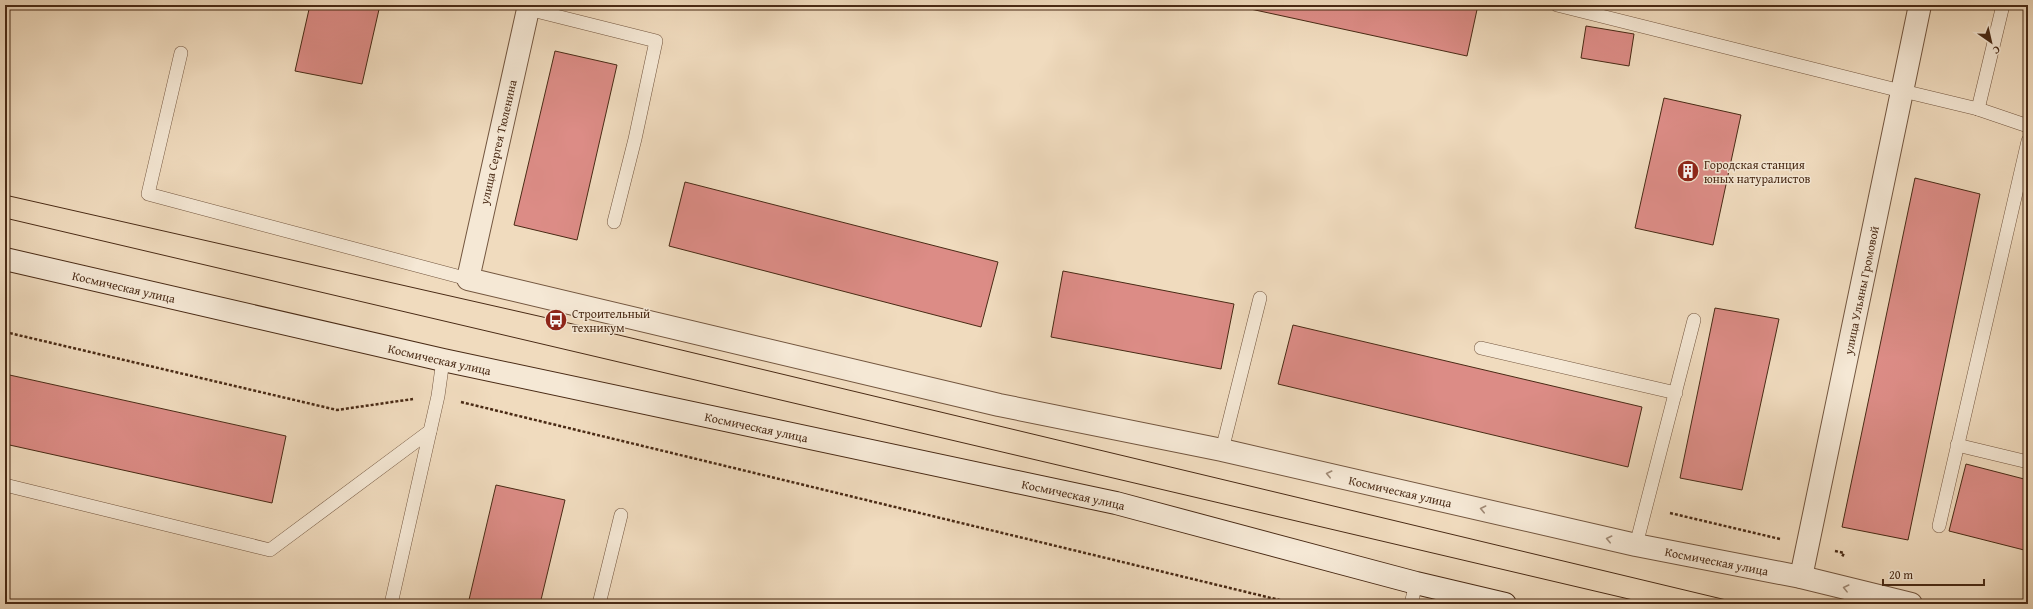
<svg xmlns="http://www.w3.org/2000/svg" width="2033" height="609" viewBox="0 0 2033 609" font-family="'Gentium Book Plus',serif">
<rect width="100%" height="100%" fill="#f0dbbe"/>
<filter id="stains"><feTurbulence type="fractalNoise" baseFrequency=".005" numOctaves="4"/><feColorMatrix values="0 0 0 0 .2 0 0 0 0 .09 0 0 0 0 .02 0 0 0 .5 -.17"/></filter>
<radialGradient id="worn" r=".72"><stop offset=".6" stop-color="#630" stop-opacity="0"/><stop offset="1" stop-color="#630" stop-opacity=".3"/></radialGradient>
<g fill="#dc8c86" stroke="#492a15">
<path d="M310,5h70l-18,79 -67,-13z"/>
<path d="M1232,5h246l-11,51z"/>
<path d="M1586,26l48,8 -5,32 -48,-8z"/>
<path d="M555,51l62,14 -40,175 -63,-15z"/>
<path d="M1664,98l77,17 -28,130 -78,-17z"/>
<path d="M1915,178l65,16 -72,346 -66,-13z"/>
<path d="M685,182l313,80 -17,65 -312,-81z"/>
<path d="M1063,271l171,33 -13,65 -170,-32z"/>
<path d="M1715,308l64,11 -37,171 -62,-12z"/>
<path d="M1293,325l349,82 -14,60 -350,-83z"/>
<path d="M5,374l281,62 -14,67 -267,-59z"/>
<path d="M1966,464l62,16v71l-79,-20z"/>
<path d="M496,485l69,15 -25,104h-72z"/>
</g>
<g fill="none" stroke-linecap="round" stroke-linejoin="round">
<g stroke="#73563f" stroke-width="14">
<g id="lane">
<path d="M1557,5l344,86"/>
<path d="M528,9l128,32 -21,98 -21,83"/>
<path d="M181,53l-33,141 320,85"/>
<path d="M1903,91l75,18 50,17"/>
<path d="M1978,109l25,-104"/>
<path d="M1481,348l195,45"/>
<path d="M1957,445l71,17"/>
<path d="M1222,450l38,-152"/>
<path d="M5,485l265,65 160,-119"/>
<path d="M1939,526l89,-385"/>
<path d="M1636,545l58,-225"/>
<path d="M391,604l47,-208 5,-36"/>
<path d="M599,604l22,-89"/>
<path d="M1411,604l5,-21"/>
</g>
</g>
<g stroke="#73563f" stroke-width="24">
<g id="street">
<path id="s1" d="M529,5l-61,274 531,126 223,45 414,95 165,32 110,27"/>
<path id="s2" d="M1801,577l119,-572"/>
</g>
</g>
<g stroke="#492a15" stroke-width="24">
<g id="secondary">
<path id="s3" d="M5,259l438,101 673,143 300,80 89,21"/>
</g>
</g>
<g stroke="#492a15" stroke-width="2.5" stroke-dasharray="3 2" stroke-linecap="butt">
<path d="M5,332l332,78 76,-11"/>
<path d="M461,402l835,202"/>
<path d="M1670,513l110,26"/>
<path d="M1835,551l9,2 -2,4"/>
</g>
<use href="#lane" stroke="#f5e8d5" stroke-width="13"/>
<use href="#street" stroke="#f5e8d5" stroke-width="22"/>
<use href="#secondary" stroke="#f5e8d5" stroke-width="22"/>
<g stroke="#492a15" stroke-width="1">
<path d="M5,195l551,125 1187,284"/>
<path d="M5,218l1645,386"/>
</g>
</g>
<defs><path id="oneway-chevron" d="M-2-3.5L2.5 0L-2 3.5" fill="none" stroke-width="1.6" stroke-linecap="round" stroke-linejoin="round"/></defs>
<g stroke="#9f8975">
<use href="#oneway-chevron" transform="translate(1329 474) rotate(-167)"/>
<use href="#oneway-chevron" transform="translate(1483 509) rotate(-167)"/>
<use href="#oneway-chevron" transform="translate(1609 539) rotate(-167)"/>
<use href="#oneway-chevron" transform="translate(1846 588) rotate(-166)"/>
</g>
<defs>
<g id="building-disc" transform="scale(1.15)"><circle r="9.5" fill="#8f2418" stroke="#f5e8d5"/><path d="M-4-6H4V6H1V3H-1V6H-4ZM-2.5-4.3h1.7v1.8h-1.7ZM.8-4.3h1.7v1.8H.8ZM-2.5-1h1.7V.8h-1.7ZM.8-1h1.7V.8H.8Z" fill="#fff"/></g>
<g id="bus-disc" transform="scale(1.15)"><circle r="9.5" fill="#8f2418" stroke="#f5e8d5"/><path d="M-5-6H5V4H4V6H2V4H-2V6H-4V4H-5ZM-3.5-4V0h7V-4ZM-3.5 1.2v1.5H-2V1.2ZM2 1.2v1.5H3.5V1.2Z" fill="#fff"/></g>
</defs>
<g fill-rule="evenodd">
<use href="#building-disc" x="1688" y="171"/>
<use href="#bus-disc" x="556" y="320"/>
</g>
<g text-anchor="middle" dominant-baseline="central" stroke-width="3" stroke-linejoin="round" paint-order="stroke">
<g font-size="12" fill="#492a15" stroke="#f5e8d5">
<text transform="translate(498 142) rotate(-77)">улица Сергея Тюленина</text>
<text stroke="none"><textPath href="#s3" startOffset="122">Космическая улица</textPath></text>
<text stroke="none"><textPath href="#s2" startOffset="293">улица Ульяны Громовой</textPath></text>
<text stroke="none"><textPath href="#s3" startOffset="446">Космическая улица</textPath></text>
<text stroke="none"><textPath href="#s3" startOffset="770">Космическая улица</textPath></text>
<text stroke="none"><textPath href="#s1" startOffset="1237">Космическая улица</textPath></text>
<text stroke="none"><textPath href="#s3" startOffset="1094">Космическая улица</textPath></text>
<text stroke="none"><textPath href="#s1" startOffset="1561">Космическая улица</textPath></text>
</g>
<g font-size="12" fill="#492a15" stroke="#f5e8d5" text-anchor="start">
<text x="1704" y="164">Городская станция<tspan x="1704" dy="14">юных натуралистов</tspan></text>
<text x="572" y="313">Строительный<tspan x="572" dy="14">техникум</tspan></text>
</g>
</g>
<rect width="2033" height="609" fill="none" stroke="#f0dbbe" stroke-width="20"/>
<rect x="6" y="6" width="2021" height="597" fill="none" stroke="#492a15" stroke-width="2"/>
<rect x="10" y="10" width="2013" height="589" fill="none" stroke="#492a15"/>
<g transform="translate(1991 42) rotate(146)" stroke="#f5e8d5" stroke-width="3" paint-order="stroke">
<path d="M0-3L7 15L0 10L-7 15Z" fill="#492a15"/>
<text y="-6" font-size="11" font-weight="bold" text-anchor="middle" fill="#492a15">С</text>
</g>
<path d="M1883 579v6h101v-6" fill="none" stroke="#492a15" stroke-width="2"/>
<text x="1889" y="579" font-size="12" fill="#492a15" stroke="#f5e8d5" stroke-width="3" paint-order="stroke">20 m</text>
<rect width="100%" height="100%" filter="url(#stains)"/>
<rect width="100%" height="100%" fill="url(#worn)"/>
</svg>
